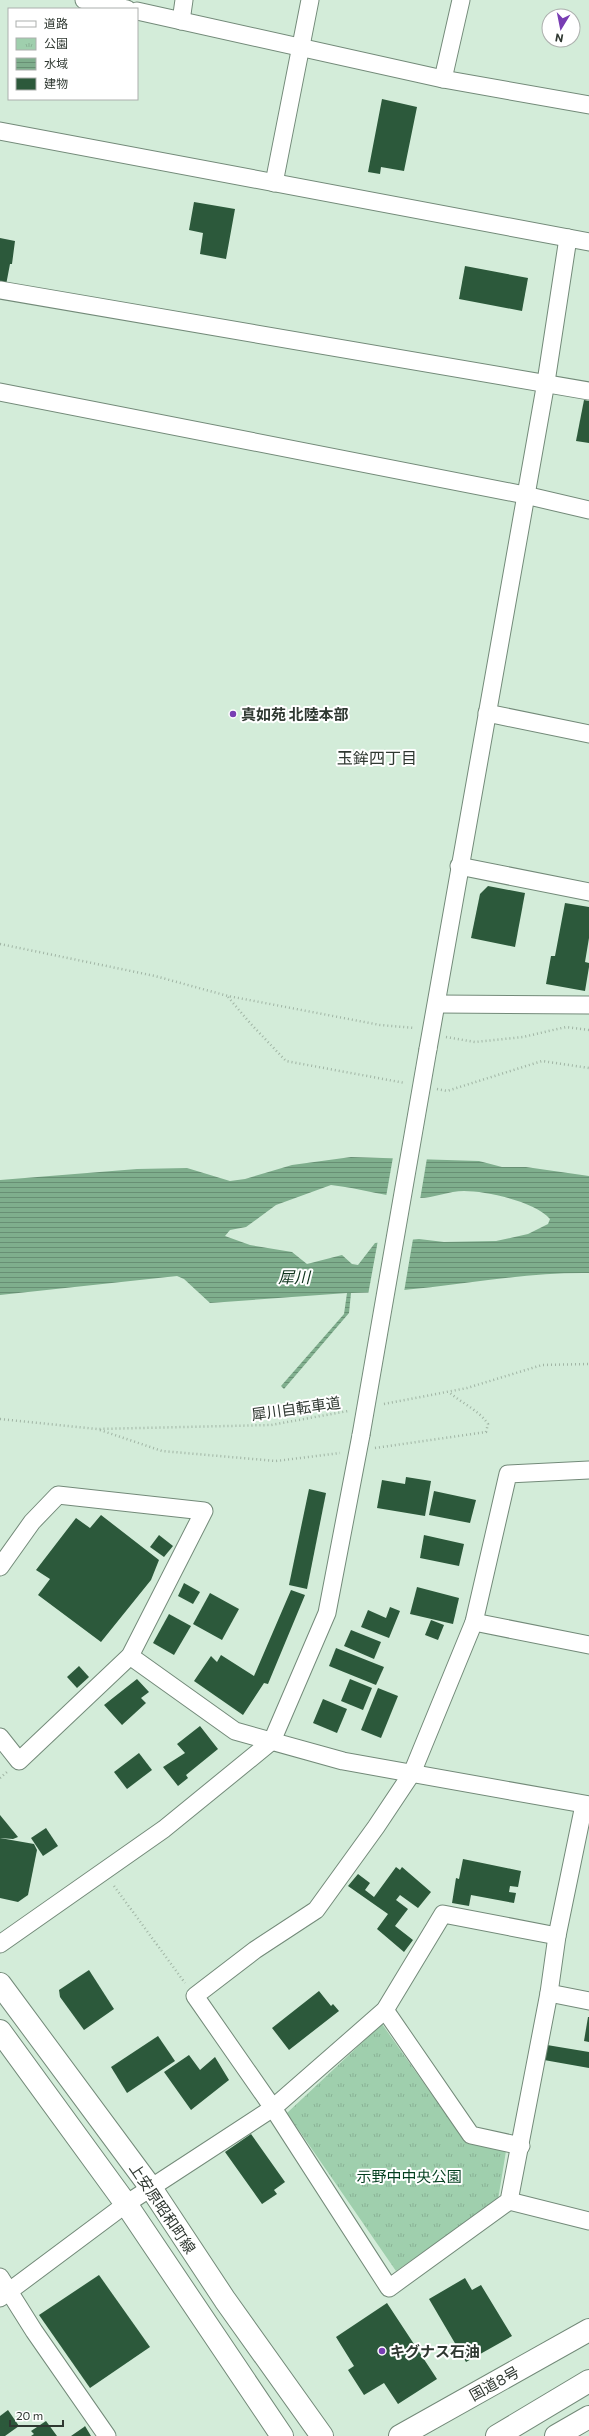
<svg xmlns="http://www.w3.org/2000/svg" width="589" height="2436" viewBox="0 0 589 2436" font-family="Commissioner,'Noto Sans JP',sans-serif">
<defs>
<pattern id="park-tufts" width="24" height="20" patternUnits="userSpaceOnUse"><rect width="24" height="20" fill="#9fcfad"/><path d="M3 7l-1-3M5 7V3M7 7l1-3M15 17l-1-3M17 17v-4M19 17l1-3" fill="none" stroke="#89b295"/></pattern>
<pattern id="water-rules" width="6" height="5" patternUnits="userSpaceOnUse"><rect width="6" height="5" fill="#7fae8d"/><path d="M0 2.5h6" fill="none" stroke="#688f74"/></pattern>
</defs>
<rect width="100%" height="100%" fill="#d3ecd9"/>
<path fill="url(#park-tufts)" d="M382,2024l84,119 40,8 -8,49 -102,71 -109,-158z"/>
<path fill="url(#water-rules)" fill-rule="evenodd" d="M351,1157l128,4 23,6h24l63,9v97c-80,-1 -158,19 -238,20l-2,20 -65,76 -3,-3 63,-72 3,-21 -137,10 -26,-24 -7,-3 -177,19v-115l137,-11 50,-1 43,13 15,-2 47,-14zM331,1185c29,3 58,13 88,13 15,0 30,-7 45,-7 23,0 72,11 86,28l-2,5 -20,10 -32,7 -52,1 -25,-3 -44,4 -17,22 -6,-1 -10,-9 -35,9 -15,-12 -42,-7 -25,-9 5,-6 16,-3 30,-22z"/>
<g fill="#d3ecd9">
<path d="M393,1157l34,1 -7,42 -34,-3z"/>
<path d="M413,1239l-9,53 -36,3 10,-55z"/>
</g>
<g fill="#2c593b">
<path d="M382,99l35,8 -13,64 -23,-4 -1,7 -12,-2z"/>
<path d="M194,202l41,7 -9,50 -26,-5 3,-21 -14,-3z"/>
<path d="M0,238l15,3 -3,23h-2l-4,21 -6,-1z"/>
<path d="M465,266l63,12 -6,33 -63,-12z"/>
<path d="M584,400l5,1v42l-13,-2z"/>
<path d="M488,886l37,7 -10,54 -44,-9 9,-44z"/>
<path d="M565,903l24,4v31l-4,24 4,1v4l-4,24 -39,-7 5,-28h4z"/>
<path d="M406,1477l25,4 -6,35 -48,-8 5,-28 23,4z"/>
<path d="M309,1489l17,4 -19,96 -18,-4z"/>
<path d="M434,1491l42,9 -6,23 -41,-8z"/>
<path d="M101,1515l58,45 -8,20 -50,62 -63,-47 12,-16 -14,-9 40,-52 14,10z"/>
<path d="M159,1535l14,11 -9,11 -14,-10z"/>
<path d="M424,1535l40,9 -5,22 -39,-8z"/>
<path d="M184,1583l16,9 -7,12 -15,-8z"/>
<path d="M417,1587l42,11 -6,26 -43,-10z"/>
<path d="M291,1590l14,5 -37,89 -4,-1 -21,32 -49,-34 17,-25 6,6 4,-7 33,21z"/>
<path d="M210,1593l29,16 -17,31 -29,-16z"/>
<path d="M390,1607l10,4 -11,27 -28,-11 7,-17 18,8z"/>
<path d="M169,1614l22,12 -17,29 -21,-12z"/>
<path d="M431,1620l13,5 -6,15 -13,-5z"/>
<path d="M351,1630l30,12 -7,17 -30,-13z"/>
<path d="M336,1648l48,19 -8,18 -47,-19z"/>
<path d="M79,1666l10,11 -12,11 -10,-11z"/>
<path d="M137,1679l12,13 -8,6 5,5 -24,22 -18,-20z"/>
<path d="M350,1679l22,9 -9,22 -22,-9z"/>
<path d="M378,1688l20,8 -17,42 -20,-8z"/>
<path d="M323,1699l24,10 -10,24 -24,-10z"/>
<path d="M200,1726l18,23 -32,26 2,3 -10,8 -15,-19 22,-14 -8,-9z"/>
<path d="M139,1753l13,17 -25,19 -13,-17z"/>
<path d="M0,1815l18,22 -5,2 -13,-1z"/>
<path d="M46,1828l12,18 -15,10 -12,-18z"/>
<path d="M0,1838l34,6 3,6 -9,45 -10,7 -18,-4z"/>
<path d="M463,1859l58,12 -3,16 -8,-1 -1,6 7,1 -2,10 -43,-8 -2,11 -17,-3 4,-25 3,1z"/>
<path d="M396,1867l4,3 2,-3 29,25 -13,16 -18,-13 -4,5 12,9 -13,17 18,14 -9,12 -27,-23 11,-15 -40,-28 10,-12 12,9 -5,7 9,7z"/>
<path d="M89,1970l25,39 -30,21 -24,-33 -1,-7z"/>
<path d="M319,1991l12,15 2,-2 6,7 -50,39 -17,-22z"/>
<path d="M588,2017h1v25l-5,-1z"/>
<path d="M158,2036l17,25 -48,32 -16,-26z"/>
<path d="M547,2045l42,7v16l-45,-8z"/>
<path d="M189,2055l11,15 15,-13 14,23 -38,30 -27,-38z"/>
<path d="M251,2134l34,48 -11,8 3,4 -15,10 -37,-52z"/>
<path d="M99,2275l51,72 -60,41 -51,-73z"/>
<path d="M465,2278l7,12 9,-5 31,51 -46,26 -37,-63z"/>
<path d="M387,2303l50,76 -39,25 -14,-21 -20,12 -16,-25 6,-4 -18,-29z"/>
<path d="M8,2410l11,16 -14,10h-5v-20z"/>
<path d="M46,2421l11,15h-26l3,-2 -3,-3z"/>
<path d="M85,2426l6,10h-20l13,-9z"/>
</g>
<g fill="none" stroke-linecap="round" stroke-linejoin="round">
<g stroke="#738a79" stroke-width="19">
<g id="minor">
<path d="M84,0l43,9"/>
<path d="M137,11l306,68 146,26"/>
<path d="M181,21l3,-21"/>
<path d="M443,79l18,-79"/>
<path d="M0,131l589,111"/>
<path d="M274,183l36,-183"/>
<path d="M0,290l589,101"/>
<path d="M0,392l525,103 64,15"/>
<path d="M487,713l102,21"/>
<path d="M459,866l130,26"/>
<path d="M437,1004l152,1"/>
<path d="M428,1049l118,-667 22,-144"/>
<path d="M0,1567l32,-45 26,-27 146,16 -74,145 -111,105 -19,-24"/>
<path d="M474,1622l115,23"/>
<path d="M130,1656l105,75 108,30 246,44"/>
<path d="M557,1936l-114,-22 -58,96 -112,98 -78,-112 60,-46 61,-40 60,-83 36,-54 62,-151 34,-148 81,-4"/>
<path d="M0,1944l164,-115 108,-88 55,-128 34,-178"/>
<path d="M549,1993l40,8"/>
<path d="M385,2010l86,125 50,11"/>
<path d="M509,2201l80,20"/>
<path d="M0,2277l34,54 73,105"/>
<path d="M0,2298l126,-94 147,-96 116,180 120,-87 40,-208 8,-57 27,-131"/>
</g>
</g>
<g stroke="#738a79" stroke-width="24">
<g id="major">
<path d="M0,1984l151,204 74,112 97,136"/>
<path d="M0,2031l126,173 156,232"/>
</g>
</g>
<g stroke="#738a79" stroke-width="24">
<g id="highway">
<path d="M400,2436l189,-106"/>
<path d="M497,2436l92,-55"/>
<path d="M556,2436l33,-19"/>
</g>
</g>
<g stroke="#a0b4a4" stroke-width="2.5" stroke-dasharray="1 3" stroke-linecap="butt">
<path d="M0,944l155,32 73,20 152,29 35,3"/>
<path d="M228,997l22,26 36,38 119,22"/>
<path d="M446,1037l29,5 48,-5 43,-10 23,3"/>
<path d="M437,1089l10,2 95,-30 47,7"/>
<path d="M384,1404l83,-16 75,-23 47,-1"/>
<path d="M0,1419l97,10 174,-4 77,-14"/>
<path d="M100,1430l62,21 114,10 64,-8"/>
<path d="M375,1448l111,-16 2,-8c-9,-14 -27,-21 -39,-32"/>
<path d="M0,1778l7,-6"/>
<path d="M114,1886l71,97"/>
</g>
<use href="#minor" stroke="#fff" stroke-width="17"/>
<use href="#major" stroke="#fff" stroke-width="22"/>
<use href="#highway" stroke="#fff" stroke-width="22"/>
<g stroke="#738a79" stroke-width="19" stroke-linecap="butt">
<path id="minor-bridge" d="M361,1435l67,-386"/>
</g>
<use href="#minor-bridge" stroke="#fff" stroke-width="17"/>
</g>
<g fill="#783db3" stroke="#fff" stroke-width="1.5">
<circle cx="233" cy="714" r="4"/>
<circle cx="382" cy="2351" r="4"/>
</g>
<g text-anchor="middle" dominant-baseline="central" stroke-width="4" stroke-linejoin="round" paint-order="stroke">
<g font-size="15" font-weight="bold" fill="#2f3831" stroke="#fff" text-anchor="start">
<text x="241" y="714">真如苑 北陸本部</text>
<text x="390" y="2351">キグナス石油</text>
</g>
<g font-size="15" fill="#2f3831" stroke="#fff">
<text transform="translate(296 1408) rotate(-8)">犀川自転車道</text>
<text transform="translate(163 2208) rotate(56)">上安原昭和町線</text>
<text transform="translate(494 2383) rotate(-29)">国道8号</text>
</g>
<g font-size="15" fill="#033f1f" stroke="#fff">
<text x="409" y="2176">示野中中央公園</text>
</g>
<g font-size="16" fill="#2f3831" stroke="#fff">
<text x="377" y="757">玉鉾四丁目</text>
</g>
<g font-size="16" font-style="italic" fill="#0c321b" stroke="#fff">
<text x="294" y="1276">犀川</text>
</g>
</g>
<rect x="8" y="8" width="130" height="92" fill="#ffffff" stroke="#acafad"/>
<rect x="16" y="21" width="20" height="6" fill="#ffffff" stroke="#acafad"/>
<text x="44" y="28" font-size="12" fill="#2f3831">道路</text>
<rect x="16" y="38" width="20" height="12" fill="url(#park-tufts)" stroke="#acafad"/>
<text x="44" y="48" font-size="12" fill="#2f3831">公園</text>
<rect x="16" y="58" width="20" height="12" fill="url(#water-rules)" stroke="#acafad"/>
<text x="44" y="68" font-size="12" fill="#2f3831">水域</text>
<rect x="16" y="78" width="20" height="12" fill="#2c593b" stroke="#acafad"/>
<text x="44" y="88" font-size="12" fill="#2f3831">建物</text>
<g transform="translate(561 28) rotate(190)"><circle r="19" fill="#ffffff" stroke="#acafad"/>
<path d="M0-3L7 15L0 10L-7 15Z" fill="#783db3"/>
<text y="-6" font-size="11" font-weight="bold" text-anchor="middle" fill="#2f3831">N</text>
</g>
<path d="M10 2420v6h53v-6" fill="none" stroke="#2f3831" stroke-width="2"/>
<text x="16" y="2420" font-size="12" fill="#2f3831" stroke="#ffffff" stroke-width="3" paint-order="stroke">20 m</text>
</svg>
